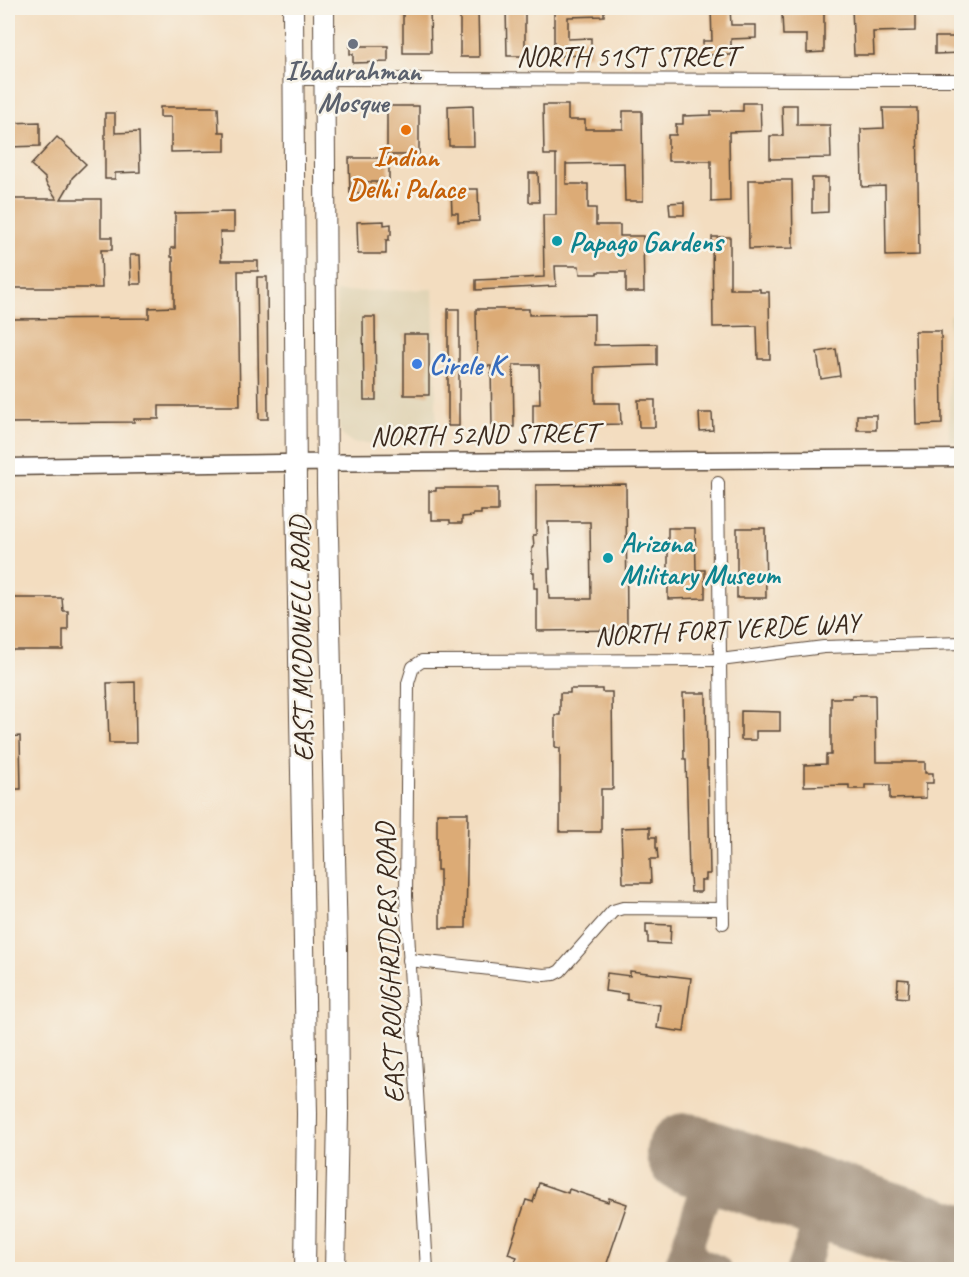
<svg xmlns="http://www.w3.org/2000/svg" width="969" height="1277" viewBox="0 0 969 1277" font-family="Caveat,sans-serif">
<rect width="100%" height="100%" fill="#f7f3e8"/>
<filter id="ink" filterUnits="userSpaceOnUse"><feTurbulence type="fractalNoise" baseFrequency=".0167" numOctaves="2"/><feDisplacementMap in="SourceGraphic" scale="12" xChannelSelector="R" yChannelSelector="G"/><feConvolveMatrix kernelMatrix="1 2 1 2 8 2 1 2 1" color-interpolation-filters="sRGB"/></filter>
<filter id="wash" filterUnits="userSpaceOnUse"><feTurbulence type="fractalNoise" baseFrequency=".008" numOctaves="4" result="noise"/><feDisplacementMap in="SourceGraphic" scale="24" xChannelSelector="R" yChannelSelector="G"/><feGaussianBlur stdDeviation="1.35" result="paint"/><feColorMatrix in="noise" values="0 0 0 0 0 0 0 0 0 0 0 0 0 0 0 0 0 1.4 0 .05"/><feComposite in="paint" operator="in"/></filter>
<g filter="url(#wash)">
<rect width="100%" height="100%" fill="#f3ddc0"/>
<g fill="#e0d3b4">
<path d="M433,289l4,154h-84l-10,-7 -4,-8 -3,-136z"/>
<path d="M961,314v128h-12v-127z"/>
</g>
<g fill="none" stroke-linecap="round" stroke-linejoin="round">
<g stroke="#97846f" stroke-width="32">
<path d="M688,1243c0,18 13,22 27,27"/>
<path d="M679,1270l36,-107"/>
<path d="M802,1270l24,-69"/>
<path d="M929,1270l10,-31"/>
</g>
<path stroke="#97846f" stroke-width="80" d="M686,1153l276,93"/>
</g>
<g id="blocks">
<g fill="#dcab76" fill-rule="evenodd">
<path d="M403,8h27l1,45h-28z"/>
<path d="M460,8h18l1,49h-19z"/>
<path d="M506,8h19v48h-18z"/>
<path d="M554,8h50v8l-36,1v22l23,-1v17l-37,1z"/>
<path d="M711,8h19l1,17h25v13l-25,1v16h-28v-14h9z"/>
<path d="M807,8h17v44l-17,1v-18h-24l-1,-21 25,-1z"/>
<path d="M852,8h63v23l-42,1 1,23h-20z"/>
<path d="M935,37h27v16l-27,1z"/>
<path d="M350,42h10v4h28v16l-35,1v-9h-3z"/>
<path d="M743,103h17l1,28 -32,1 1,69 -19,1v-41h-43v-26h8v-11h7v-8l28,-1v-4h32z"/>
<path d="M473,105l1,41h-25l-1,-40z"/>
<path d="M543,105h25v15h17v9h38v-18h19l1,90h-18l-1,-38 -58,1v20h22v24h8v17h24v11h23l1,56h-18v-20h-29v2h-17l-1,-8h-24l1,20 -80,4v-10l68,-3 -1,-62h13v-60h-12z"/>
<path d="M782,105h15v20h33l1,33 -61,1v-23h13z"/>
<rect x="387" y="106" width="32" height="49"/>
<path d="M160,107h58l1,25h6v19l-54,1v-35h-11z"/>
<path d="M883,108h34l2,147 -33,1 -1,-70 -23,1 -1,-58 23,-1z"/>
<path d="M105,113h10v20l24,-1 1,40 -25,1v6h-10z"/>
<path d="M40,122v24l-32,1v-24z"/>
<path d="M57,137l29,27 -14,14 -1,4 -10,17h40v38h11v13h-11l1,38h-90v-37h-4v-13h4v-39h45l-11,-16 -1,-5 -14,-13z"/>
<path d="M349,158h40v24h-24l1,11h-16z"/>
<path d="M529,173h9l1,29h-10z"/>
<path d="M812,178h16v34l-16,1z"/>
<path d="M748,180h44l1,68 -44,1z"/>
<path d="M451,189h27l1,32 -21,1v-9h-6z"/>
<path d="M684,202v13h-14l-1,-12z"/>
<path d="M234,212v20h-14l1,29h37v10h-20l2,135h-81v13h-25v3l-126,1v-104l141,-1v-10l25,-1v-35h-1v-15h-2v-9h4v-35z"/>
<path d="M384,221v4l7,-1v11h-2v5h-3v14h-28l-1,-32z"/>
<path d="M712,237h18v52h30v3h9l1,67h-12l-1,-33 -44,1z"/>
<path d="M130,255h10l1,29h-10z"/>
<path d="M257,277h10l1,142h-9z"/>
<rect x="448" y="309" width="11" height="117"/>
<path d="M476,309h53v6l65,-1v31l63,-1v21l-62,2v36h25l1,21 -88,2v-22h7l-1,-39h-26l1,62h-22l-1,-61h-14z"/>
<path d="M363,317h12l1,83h-12z"/>
<path d="M915,331h26l1,93 -25,1z"/>
<rect x="404" y="334" width="25" height="61"/>
<path d="M836,349l4,27 -19,3 -4,-27z"/>
<path d="M638,400h17v27h-16z"/>
<path d="M699,413h13l1,17 -13,1z"/>
<rect x="857" y="415" width="19" height="15"/>
<path d="M626,484l1,146 -90,1v-43h-3v-15h-2v-25l2,-1 -1,-12h3v-50zM548,522h42l1,77h-42l-1,-30h2z"/>
<path d="M436,488h62v23h-17v3h-8v2l-11,1v6h-12v-3h-18v-8h-3v-21h7z"/>
<path d="M668,528h27l1,42h9v28l-37,1z"/>
<path d="M737,528h28l1,70h-29z"/>
<path d="M8,598h54l1,13h5v19h-5v20h-55z"/>
<path d="M135,682l1,61h-27l-2,-60z"/>
<path d="M570,689h32v3h10l1,97h-12v43h-41v-84l-5,-1v-32h5v-22h10z"/>
<path d="M683,693h23l1,75h1l2,106h-4v6h-5v12h-10l-1,-17h-1l-3,-116h-2z"/>
<path d="M852,695h23l1,67h49v11h8v10h-7v15l-36,1v-14h-25v4h-16v-4l-45,1v-21l22,-1v-9h5v-57h21z"/>
<path d="M741,711l39,1v19h-24v9h-15z"/>
<path d="M20,736l1,53h-13v-52z"/>
<path d="M437,813h31l-2,115h-26v-58h-3z"/>
<path d="M650,827v10h6v11h1l1,11h-8l1,24h-28l-2,-55z"/>
<path d="M646,924l25,1 -1,19 -22,-1v-10h-2z"/>
<path d="M630,971l61,7 -7,54 -27,-4 3,-23 -33,-5v-6l-22,-3 2,-18 23,3z"/>
<path d="M898,979l11,1 -1,18 -11,-1z"/>
<path d="M539,1183l29,10 1,-4 39,13 1,-4 18,6 -22,65h-93l5,-12 -9,-3 18,-54 7,2z"/>
</g>
</g>
</g>
<g filter="url(#ink)">
<use href="#blocks" fill-opacity="0" stroke="#574536" stroke-width="1.5"/>
<g fill="none" stroke-linecap="round" stroke-linejoin="round">
<g stroke="#574536" stroke-width="14">
<g id="minor">
<path d="M293,79l669,1"/>
<path d="M718,483l5,440"/>
<path d="M409,960l135,15 10,-1 6,-3 53,-60 10,-3 100,1"/>
<path d="M427,1270l-21,-374 2,-213 5,-16 9,-6 298,-1 104,-13 138,-4"/>
</g>
</g>
<g stroke="#574536" stroke-width="19">
<path id="secondary" d="M8,467l272,-4 682,-5"/>
</g>
<g stroke="#574536" stroke-width="22">
<g id="primary">
<path d="M293,8l3,480 11,626 -2,156"/>
<path d="M324,8l3,480 10,460 1,166 -3,156"/>
</g>
</g>
<use href="#minor" stroke="#fff" stroke-width="12"/>
<use href="#secondary" stroke="#fff" stroke-width="16"/>
<use href="#primary" stroke="#fff" stroke-width="20"/>
</g>
</g>
<circle fill="#6b7280" stroke="#f7f3e8" stroke-width="2" cx="353" cy="44" r="6"/>
<circle fill="#e8710a" stroke="#f7f3e8" stroke-width="2" cx="406" cy="130" r="6"/>
<g fill="#0f9aa8" stroke="#f7f3e8" stroke-width="2">
<circle cx="557" cy="241" r="6"/>
<circle cx="608" cy="558" r="6"/>
</g>
<circle fill="#3f7fe0" stroke="#f7f3e8" stroke-width="2" cx="417" cy="364" r="6"/>
<g text-anchor="middle" dominant-baseline="central" stroke-width="5" stroke-linejoin="round" paint-order="stroke">
<g font-size="28" fill="#3b2a1e" stroke="#f7f3e8">
<text x="627" y="56">NORTH 51ST STREET</text>
<text transform="translate(484 434) rotate(-1)">NORTH 52ND STREET</text>
<text transform="translate(727 629) rotate(-3)">NORTH FORT VERDE WAY</text>
<text transform="translate(301 639) rotate(-91)">EAST MCDOWELL ROAD</text>
<text transform="translate(389 963) rotate(-92)">EAST ROUGHRIDERS ROAD</text>
</g>
<g font-size="28" font-weight="bold" fill="#5b616d" stroke="#f7f3e8">
<text x="353" y="70">Ibadurahman<tspan x="353" dy="32">Mosque</tspan></text>
</g>
<g font-size="28" font-weight="bold" fill="#c56008" stroke="#f7f3e8">
<text x="406" y="156">Indian<tspan x="406" dy="32">Delhi Palace</tspan></text>
</g>
<g font-size="28" font-weight="bold" fill="#0d838f" stroke="#f7f3e8" text-anchor="start">
<text x="569" y="241">Papago Gardens</text>
<text x="620" y="542">Arizona<tspan x="620" dy="32">Military Museum</tspan></text>
</g>
<g font-size="28" font-weight="bold" fill="#366cbe" stroke="#f7f3e8" text-anchor="start">
<text x="429" y="364">Circle K</text>
</g>
</g>
<rect width="969" height="1277" fill="none" stroke="#f7f3e8" stroke-width="30"/>
</svg>
